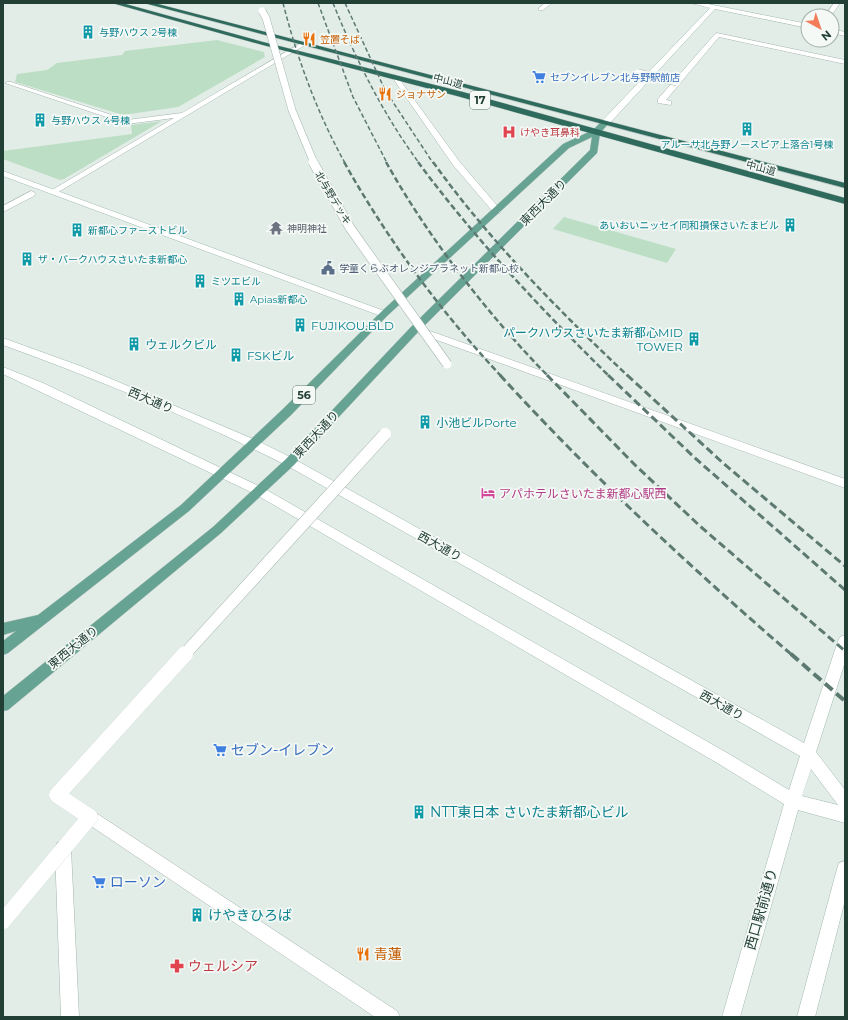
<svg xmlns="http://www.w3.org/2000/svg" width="848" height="1020" viewBox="0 0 848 1020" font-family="Montserrat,'Noto Sans JP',sans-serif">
<rect width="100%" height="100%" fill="#e3ede8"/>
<g fill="#bcdec4">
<path d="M217,40l47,12 1,5 -87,50 -55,8 -108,-33 2,-8 30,-4 10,-7 65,-8 3,-4z"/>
<path d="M162,121l-98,58 -4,1 -57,-21v-8l129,-17 -1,-9z"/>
<path d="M564,217l112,32 -9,14 -114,-34z"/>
</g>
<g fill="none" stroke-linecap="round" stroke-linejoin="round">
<g stroke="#a5b5af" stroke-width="1">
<g id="street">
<path d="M834,3h6l-9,13h-6z"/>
<path d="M717,33l128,27v4l-126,-27 -53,63 5,1v4l-13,-2v-4l57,-65z"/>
<path d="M303,42l3,2 -1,1 -250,149h-3l-1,-2 1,-2 122,-72 -47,6 -122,-41 2,-1h4l116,38 55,-7z"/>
<path d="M395,75l2,1 62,85 41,48 1,2 -1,2h-6l-41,-48 -61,-88z"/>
<path d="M31,191l3,1 1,2 -1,2 -31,16v-6z"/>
<path d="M416,326l429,153v9l-433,-157 -1,-2 1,-2z"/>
<path d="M90,809l307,202 3,6h-25l-290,-195 -3,-5 3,-5z"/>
<path d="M63,841l6,2 2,6 8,168h-18l-6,-168 2,-6z"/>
</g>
</g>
<g stroke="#a1b9b0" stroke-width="1">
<g id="secondary">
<path d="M545,3h7l-9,7h-4v-2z"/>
<path d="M691,3h12l105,21v4l-93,-19 -107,116h-6v-4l108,-113z"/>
<path d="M832,29l13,3v4l-13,-3z"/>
<path d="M3,171l384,141 2,2 -5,3 -3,-1 -378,-140z"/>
<path d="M3,338l80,29 175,74 36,18 510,284 34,-102 2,-4 5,-2v27l-29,90 29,38v33l-47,-13 -58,207h-18l62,-213 -65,-40 -464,-270 -252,-120v-7l40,16 220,105 466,266 60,36 11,-34 -514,-291c-91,-46 -187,-85 -283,-120zM811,769l27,36 -36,-9z"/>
<path d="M845,861v39l-30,117h-18l40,-148 2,-6z"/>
</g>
</g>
<g stroke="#c1c9c7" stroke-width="1">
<path id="primary" d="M602,121h3l4,2 -9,10 -3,20 -178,178 -125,134 -73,68 -213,177 -5,1v-15l210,-169 73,-68 125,-132 179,-177 2,-13 -23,11 -182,168 -96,99 -102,96 -181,142 -5,2v-14l13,-10 -13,4v-12l35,-8 143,-110 102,-96 98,-97 182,-168 30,-14z"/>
</g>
<g stroke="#c1c9c7" stroke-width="1">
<g id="highway">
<path d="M112,3h10l141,39 200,50 382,106v6l-388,-108 -198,-52z"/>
<path d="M144,3h10l691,180v5z"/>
</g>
</g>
<use href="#street" fill="#fff" fill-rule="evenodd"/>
<use href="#secondary" fill="#fff" fill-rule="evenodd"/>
<use href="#primary" fill="#67a392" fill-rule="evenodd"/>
<use href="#highway" fill="#2e6b5d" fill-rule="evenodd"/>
<g stroke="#5d7a72" stroke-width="1.5" stroke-dasharray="4.5 2.5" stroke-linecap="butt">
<path d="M283,3c14,55 34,110 62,160"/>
<path d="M318,3l35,94 34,66"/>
<path d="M333,3c23,57 50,111 86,160"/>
<path d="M345,3l40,87 48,73"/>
</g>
<g stroke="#5d7a72" stroke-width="2.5" stroke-dasharray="6 3" stroke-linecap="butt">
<path d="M344,162c44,78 96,149 157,214"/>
<path d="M386,162c42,75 102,153 162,214"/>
<path d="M418,162c57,77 123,147 191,214"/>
<path d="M433,162c56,78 125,148 195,214"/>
</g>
<g stroke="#5d7a72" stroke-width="3" stroke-dasharray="8 4" stroke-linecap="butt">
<path d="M500,375c91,100 190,192 292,280"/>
<path d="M547,375l88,90 66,62 144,124"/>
<path d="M608,375l87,83 150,132"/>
<path d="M627,375l96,88 122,103"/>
</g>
<path stroke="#5d7a72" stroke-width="4" stroke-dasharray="10 5" stroke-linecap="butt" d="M791,654l54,47"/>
<g stroke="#a5b5af" stroke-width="8" stroke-linecap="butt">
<g id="street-bridge-far3">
<path d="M262,11l4,7 26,92 22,53"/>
<path d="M638,73l39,9"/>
</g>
</g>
<g stroke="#a5b5af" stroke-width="10" stroke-linecap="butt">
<path id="street-bridge-far2" d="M313,162l37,66 97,136"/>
</g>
<g stroke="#a5b5af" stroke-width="13" stroke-linecap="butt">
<path id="street-bridge-far1" d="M184,655l201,-221"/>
</g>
<g stroke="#a5b5af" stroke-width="16" stroke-linecap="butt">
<path id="street-bridge" d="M3,921l87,-104 -33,-22 128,-141"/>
</g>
<use href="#street-bridge-far3" stroke="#fff" stroke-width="7"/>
<use href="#street-bridge-far2" stroke="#fff" stroke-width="9"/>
<use href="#street-bridge-far1" stroke="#fff" stroke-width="12"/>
<use href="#street-bridge" stroke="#fff" stroke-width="16"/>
</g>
<defs>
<g id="building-bare" transform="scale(1.08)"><path d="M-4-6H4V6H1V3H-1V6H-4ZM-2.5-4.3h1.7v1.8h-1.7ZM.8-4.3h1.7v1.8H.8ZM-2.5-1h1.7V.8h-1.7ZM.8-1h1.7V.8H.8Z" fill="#0f9aa8" stroke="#f4f9f6" stroke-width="2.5" paint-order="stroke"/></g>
<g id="restaurant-bare" transform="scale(1.08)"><path d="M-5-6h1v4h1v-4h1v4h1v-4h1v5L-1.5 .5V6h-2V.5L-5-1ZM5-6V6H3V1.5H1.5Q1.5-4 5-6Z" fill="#e8710a" stroke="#f4f9f6" stroke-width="2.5" paint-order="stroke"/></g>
<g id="supermarket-bare" transform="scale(1.08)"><path d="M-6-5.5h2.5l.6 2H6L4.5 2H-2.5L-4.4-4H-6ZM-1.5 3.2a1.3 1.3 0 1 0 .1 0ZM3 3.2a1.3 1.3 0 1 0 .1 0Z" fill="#3f7fe0" stroke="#f4f9f6" stroke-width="2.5" paint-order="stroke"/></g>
<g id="hospital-bare" transform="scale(1.08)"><path d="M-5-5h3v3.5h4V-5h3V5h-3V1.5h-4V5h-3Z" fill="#e0444e" stroke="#f4f9f6" stroke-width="2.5" paint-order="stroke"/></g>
<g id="temple-bare" transform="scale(1.08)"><path d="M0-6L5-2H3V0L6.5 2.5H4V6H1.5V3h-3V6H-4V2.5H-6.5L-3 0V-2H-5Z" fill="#6b7280" stroke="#f4f9f6" stroke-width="2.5" paint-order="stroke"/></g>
<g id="civic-bare" transform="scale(1.08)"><path d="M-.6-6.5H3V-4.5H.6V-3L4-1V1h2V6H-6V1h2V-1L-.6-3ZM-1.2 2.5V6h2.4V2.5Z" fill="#5c6f8a" stroke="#f4f9f6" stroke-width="2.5" paint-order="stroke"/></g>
<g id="hotel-bare" transform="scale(1.08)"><path d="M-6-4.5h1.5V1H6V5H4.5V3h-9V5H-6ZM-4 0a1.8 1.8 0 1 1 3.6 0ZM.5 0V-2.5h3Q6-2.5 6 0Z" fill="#d1479c" stroke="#f4f9f6" stroke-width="2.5" paint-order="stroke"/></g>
<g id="pharmacy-bare" transform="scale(1.08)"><path d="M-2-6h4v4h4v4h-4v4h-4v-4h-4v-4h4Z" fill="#e0444e" stroke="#f4f9f6" stroke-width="2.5" paint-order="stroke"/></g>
</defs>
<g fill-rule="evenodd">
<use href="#building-bare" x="88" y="32"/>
<use href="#restaurant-bare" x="309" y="39"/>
<use href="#supermarket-bare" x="539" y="77"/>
<use href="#restaurant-bare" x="385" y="94"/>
<use href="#building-bare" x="40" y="120"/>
<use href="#building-bare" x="747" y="129"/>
<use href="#hospital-bare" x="509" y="132"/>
<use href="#building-bare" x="790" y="225"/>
<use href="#temple-bare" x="276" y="228"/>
<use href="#building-bare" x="77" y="230"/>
<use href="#building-bare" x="27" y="259"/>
<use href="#civic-bare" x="328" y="268"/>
<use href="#building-bare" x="200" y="281"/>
<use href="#building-bare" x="239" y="299"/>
<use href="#building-bare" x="300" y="325"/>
<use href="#building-bare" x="694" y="339"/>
<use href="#building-bare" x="134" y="344"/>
<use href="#building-bare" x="236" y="355"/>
<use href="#building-bare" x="425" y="422"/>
<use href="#hotel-bare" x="488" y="493"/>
<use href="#supermarket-bare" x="220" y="750"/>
<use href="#building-bare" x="419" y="812"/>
<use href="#supermarket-bare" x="99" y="882"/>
<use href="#building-bare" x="197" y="915"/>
<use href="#restaurant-bare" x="363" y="954"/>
<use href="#pharmacy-bare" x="177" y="966"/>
</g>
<g text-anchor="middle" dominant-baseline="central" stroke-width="3.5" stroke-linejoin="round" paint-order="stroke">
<g font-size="10" fill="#0d838f" stroke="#f4f9f6" text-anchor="start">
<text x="99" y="32">与野ハウス 2号棟</text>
<text x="51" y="120">与野ハウス 4号棟</text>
<text x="747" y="144" text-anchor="middle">アルーサ北与野ノースピア上落合1号棟</text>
<text x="779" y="225" text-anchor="end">あいおいニッセイ同和損保さいたまビル</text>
<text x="88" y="230">新都心ファーストビル</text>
<text x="38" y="259">ザ・パークハウスさいたま新都心</text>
<text x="211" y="281">ミツエビル</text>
<text x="250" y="299">Apias新都心</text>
</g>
<g font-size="10" fill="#c56008" stroke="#f4f9f6" text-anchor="start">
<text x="320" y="39">笠置そば</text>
<text x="396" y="94">ジョナサン</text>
</g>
<g font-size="10" fill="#366cbe" stroke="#f4f9f6" text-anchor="start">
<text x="550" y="77">セブンイレブン北与野駅前店</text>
</g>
<g font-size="10" fill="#223f36" stroke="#f4f9f6">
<text transform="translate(448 81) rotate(15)">中山道</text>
<text transform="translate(761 168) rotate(15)">中山道</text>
<text transform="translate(333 198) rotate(59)">北与野デッキ</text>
</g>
<g font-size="10" fill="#be3a42" stroke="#f4f9f6" text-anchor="start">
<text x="520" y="132">けやき耳鼻科</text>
</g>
<g font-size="10" fill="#5b616d" stroke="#f4f9f6" text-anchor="start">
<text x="287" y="228">神明神社</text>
</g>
<g font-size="10" fill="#4e5e75" stroke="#f4f9f6" text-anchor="start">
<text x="339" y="268">学童くらぶオレンジプラネット新都心校</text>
</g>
<g fill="#f4f9f6" stroke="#617770" stroke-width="1">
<rect x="470" y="91" width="20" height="18" rx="3"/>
<rect x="293" y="386" width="22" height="18" rx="3"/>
</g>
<g font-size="11" font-weight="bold" fill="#223f36">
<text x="480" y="100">17</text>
<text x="304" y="395">56</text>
</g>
<g font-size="12" fill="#223f36" stroke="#f4f9f6">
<text transform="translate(543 202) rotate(-45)">東西大通り</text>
<text transform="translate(151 400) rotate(23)">西大通り</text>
<text transform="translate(316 434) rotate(-47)">東西大通り</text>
<text transform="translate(440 546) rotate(29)">西大通り</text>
<text transform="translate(73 647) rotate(-39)">東西大通り</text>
<text transform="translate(722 705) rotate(29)">西大通り</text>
</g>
<g font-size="12" fill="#0d838f" stroke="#f4f9f6" text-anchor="start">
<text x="311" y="325">FUJIKOU.BLD</text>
<text x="683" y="332" text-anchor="end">パークハウスさいたま新都心MID<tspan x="683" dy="14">TOWER</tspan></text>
<text x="145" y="344">ウェルクビル</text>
<text x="247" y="355">FSKビル</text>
<text x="436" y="422">小池ビルPorte</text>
</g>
<g font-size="12" fill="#b23c85" stroke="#f4f9f6" text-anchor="start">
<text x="499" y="493">アパホテルさいたま新都心駅西</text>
</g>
<g font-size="14" fill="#366cbe" stroke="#f4f9f6" text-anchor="start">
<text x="231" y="750">セブン-イレブン</text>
<text x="110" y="882">ローソン</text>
</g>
<g font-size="14" fill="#0d838f" stroke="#f4f9f6" text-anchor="start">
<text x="430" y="812">NTT東日本 さいたま新都心ビル</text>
<text x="208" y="915">けやきひろば</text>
</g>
<g font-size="14" fill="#223f36" stroke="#f4f9f6">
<text transform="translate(761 909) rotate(-74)">西口駅前通り</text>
</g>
<g font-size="14" fill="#c56008" stroke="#f4f9f6" text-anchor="start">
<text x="374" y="954">青蓮</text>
</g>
<g font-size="14" fill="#be3a42" stroke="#f4f9f6" text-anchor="start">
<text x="188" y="966">ウェルシア</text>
</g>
</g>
<rect width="848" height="1020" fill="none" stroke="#223f36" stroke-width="8"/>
<g transform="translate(820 28) rotate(140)"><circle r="19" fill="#f4f9f6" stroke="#a0afa9"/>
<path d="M0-3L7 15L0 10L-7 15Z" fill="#f37d5b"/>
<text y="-6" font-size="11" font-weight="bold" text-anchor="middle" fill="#223f36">N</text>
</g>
</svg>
